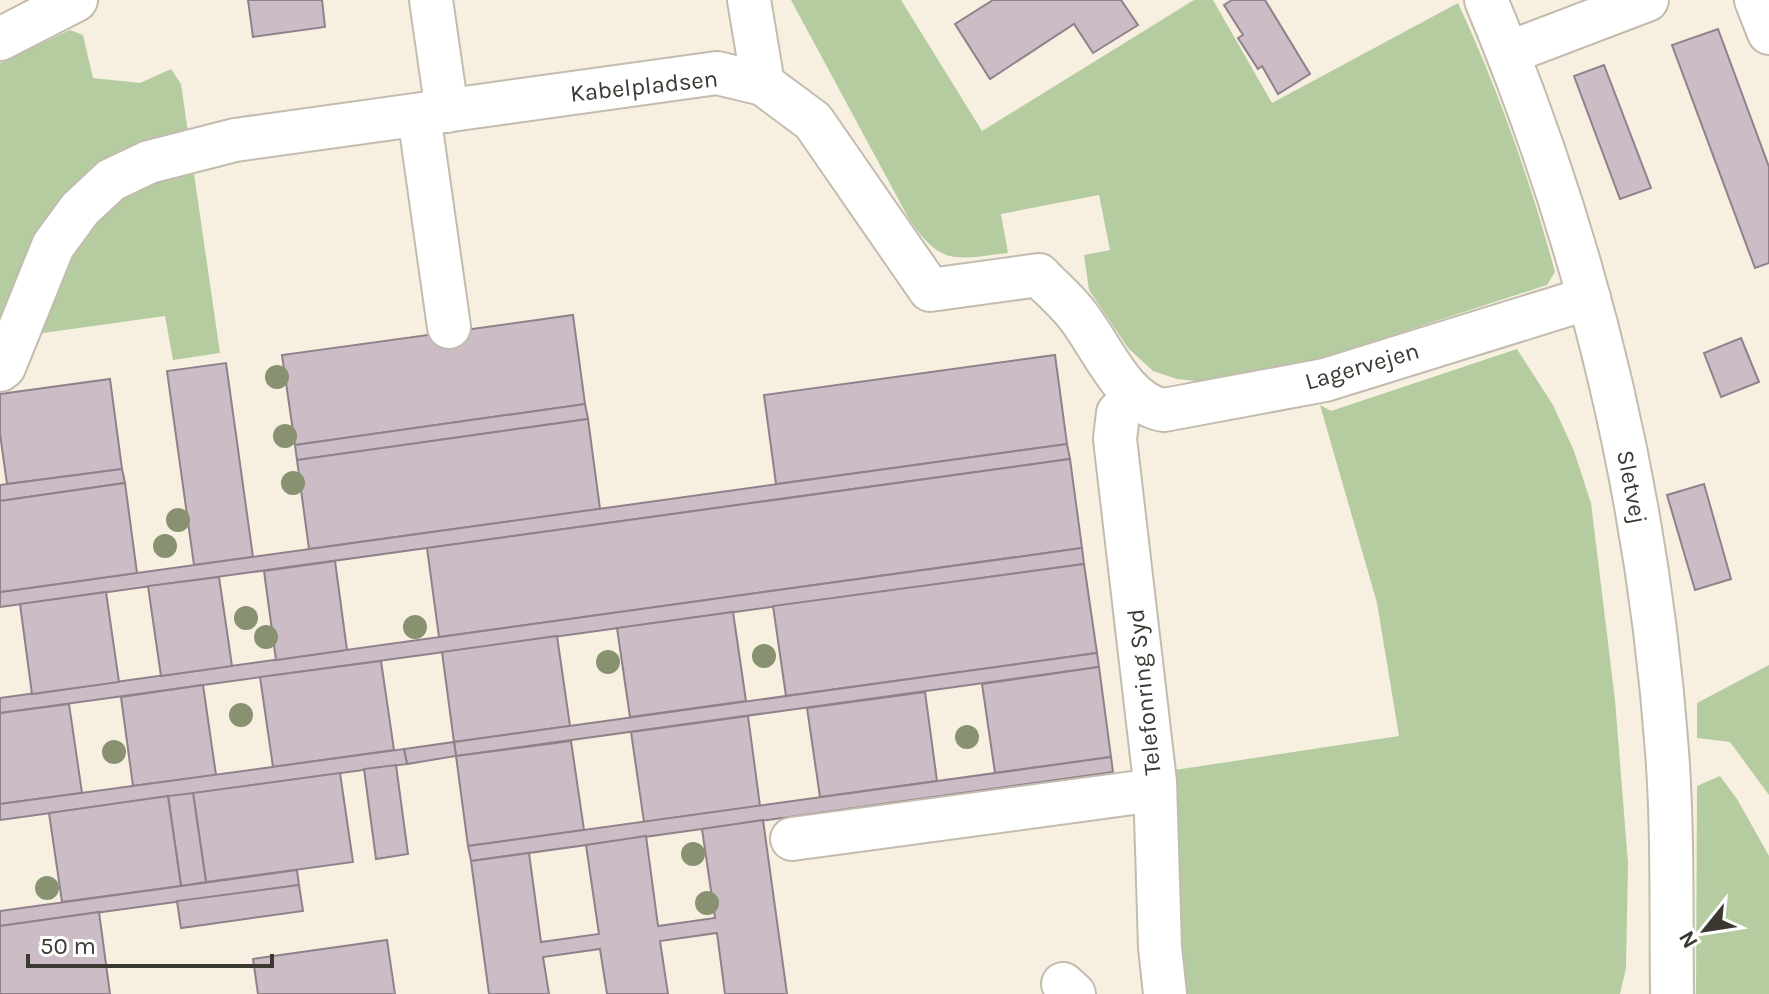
<svg xmlns="http://www.w3.org/2000/svg" width="1769" height="994" viewBox="0 0 1769 994" font-family="Karla,sans-serif">
<rect width="100%" height="100%" fill="#f7f0e1"/>
<g fill="#b5cca1">
<path d="M791,0h110l81,131 212,-131h19l59,103 186,-100c40,86 72,177 97,269l-8,13 -227,74 -115,23 -28,-3 -24,-8 -25,-23 -39,-58 -5,-35 26,-5 -11,-55 -98,19 7,39c-53,6 -66,14 -99,-34z"/>
<path d="M70,30l13,5 10,43 47,5 31,-14 10,15 39,269 -47,7 -8,-44 -165,23v-276z"/>
<path d="M1517,349l36,56 21,46 17,52 24,197 13,163 -2,105 -6,26h-441l-11,-223 231,-35 -22,-133 -57,-198 11,6z"/>
<path d="M1769,665v130l-39,-53 -33,-4v-35z"/>
<path d="M1720,776l17,23 32,57v138h-73l1,-208z"/>
</g>
<g fill="#cbbcc6" stroke="#8f828b" stroke-width="2">
<path d="M248,0h74l3,27 -72,10z"/>
<path d="M993,0h128l17,25 -45,28 -19,-29 -84,55 -35,-55z"/>
<path d="M1232,0h33l45,74 -32,20 -16,-28 -4,3 -20,-31 5,-3 -19,-30z"/>
<path d="M1718,29l51,138v96l-14,5 -83,-223z"/>
<path d="M1604,65l47,123 -31,11 -46,-123z"/>
<path d="M573,315l12,89 -290,41 -13,-90z"/>
<path d="M1741,338l18,44 -38,15 -17,-44z"/>
<path d="M1055,355l12,89 -291,40 -12,-89z"/>
<path d="M226,363l27,194 -59,8 -27,-194z"/>
<path d="M110,379l12,90 -115,15 -7,-50v-40z"/>
<path d="M585,404l3,15 -291,41 -2,-15z"/>
<path d="M588,419l12,90 -291,40 -12,-89z"/>
<path d="M1067,444l3,15 -1070,148v-15z"/>
<path d="M1070,459l12,89 -643,89 -12,-89z"/>
<path d="M122,469l3,14 -125,18v-16z"/>
<path d="M125,483l12,90 -137,19v-91z"/>
<path d="M1704,484l27,95 -36,11 -28,-95z"/>
<path d="M1082,548l2,16 -1084,149v-15z"/>
<path d="M335,561l12,89 -71,10 -12,-89z"/>
<path d="M1084,564l13,89 -311,43 -13,-90z"/>
<path d="M219,577l13,89 -71,10 -13,-90z"/>
<path d="M106,592l13,90 -87,12 -12,-90z"/>
<path d="M733,612l13,89 -116,16 -13,-89z"/>
<path d="M557,636l13,90 -116,16 -12,-90z"/>
<path d="M1097,653l2,14 -643,89 -2,-14z"/>
<path d="M381,661l13,89 -121,17 -13,-90z"/>
<path d="M1099,667l12,90 -116,16 -13,-89z"/>
<path d="M203,685l13,90 -83,11 -12,-89z"/>
<path d="M925,692l12,89 -117,16 -13,-89z"/>
<path d="M69,704l13,89 -82,11v-91z"/>
<path d="M748,716l12,90 -116,16 -13,-90z"/>
<path d="M571,741l13,89 -116,16 -12,-90z"/>
<path d="M454,742l2,14 -49,8 -3,-15z"/>
<path d="M404,749l3,15 -407,56v-16z"/>
<path d="M1111,757l2,15 -411,57 -231,32 -3,-15z"/>
<path d="M396,765l12,89 -32,5 -12,-90z"/>
<path d="M340,773l13,89 -147,20 -13,-89z"/>
<path d="M193,793l13,89 -25,4 -13,-90z"/>
<path d="M168,796l13,90 -119,16 -13,-89z"/>
<path d="M763,820l24,174h-62l-8,-61 -57,8 8,53h-61l-7,-45 -57,8 6,37h-60l-18,-133 58,-8 12,89 58,-8 -13,-89 60,-9 12,90 57,-8 -13,-89z"/>
<path d="M297,870l2,15 -299,41v-15z"/>
<path d="M299,885l4,26 -122,17 -4,-27z"/>
<path d="M99,912l11,82h-110v-68z"/>
<path d="M387,940l8,54h-137l-5,-35z"/>
</g>
<g fill="none" stroke-linecap="round" stroke-linejoin="round">
<g stroke="#c3bcae" stroke-width="46">
<g id="minor">
<path d="M431,0l16,111"/>
<path d="M749,0l14,84"/>
<path d="M1486,0c100,239 162,493 181,751 6,81 4,163 5,243"/>
<path d="M1756,0l13,33"/>
<path d="M0,39l76,-39"/>
<path d="M1508,53l139,-53"/>
<path d="M419,115l30,212"/>
<path d="M0,370l4,-3 49,-121 27,-37 31,-29 38,-18 86,-22 482,-67 46,11 50,37 117,169 109,-15c11,12 24,23 35,36 26,30 48,93 90,99l161,-30 264,-82"/>
<path d="M1134,397l-16,16 -3,26 40,343 5,165 5,47"/>
<path d="M792,839l363,-49"/>
<path d="M1063,984l11,10"/>
</g>
</g>
<use href="#minor" stroke="#fff" stroke-width="42"/>
</g>
<g fill="#889170">
<circle cx="277" cy="377" r="12"/>
<circle cx="285" cy="436" r="12"/>
<circle cx="293" cy="483" r="12"/>
<circle cx="178" cy="520" r="12"/>
<circle cx="165" cy="546" r="12"/>
<circle cx="246" cy="618" r="12"/>
<circle cx="415" cy="627" r="12"/>
<circle cx="266" cy="637" r="12"/>
<circle cx="764" cy="656" r="12"/>
<circle cx="608" cy="662" r="12"/>
<circle cx="241" cy="715" r="12"/>
<circle cx="967" cy="737" r="12"/>
<circle cx="114" cy="752" r="12"/>
<circle cx="693" cy="854" r="12"/>
<circle cx="47" cy="888" r="12"/>
<circle cx="707" cy="903" r="12"/>
</g>
<g text-anchor="middle" dominant-baseline="central" stroke-width="8" stroke-linejoin="round" paint-order="stroke">
<g font-size="24" fill="#3c3933" stroke="#fff">
<text transform="translate(644 86) rotate(-6)">Kabelpladsen</text>
<text transform="translate(1362 366) rotate(-16)">Lagervejen</text>
<text transform="translate(1632 487) rotate(79)">Sletvej</text>
<text transform="translate(1144 692) rotate(-96)">Telefonring Syd</text>
</g>
</g>
<g transform="translate(1705 930) rotate(240)" stroke="#ffffff" stroke-width="6" paint-order="stroke">
<path d="M0-6L14 30L0 20L-14 30Z" fill="#3c3933"/>
<text y="-12" font-size="22" font-weight="bold" text-anchor="middle" fill="#3c3933">N</text>
</g>
<path d="M28 954v12h244v-12" fill="none" stroke="#3c3933" stroke-width="4"/>
<text x="40" y="954" font-size="24" fill="#3c3933" stroke="#ffffff" stroke-width="6" paint-order="stroke">50 m</text>
</svg>
